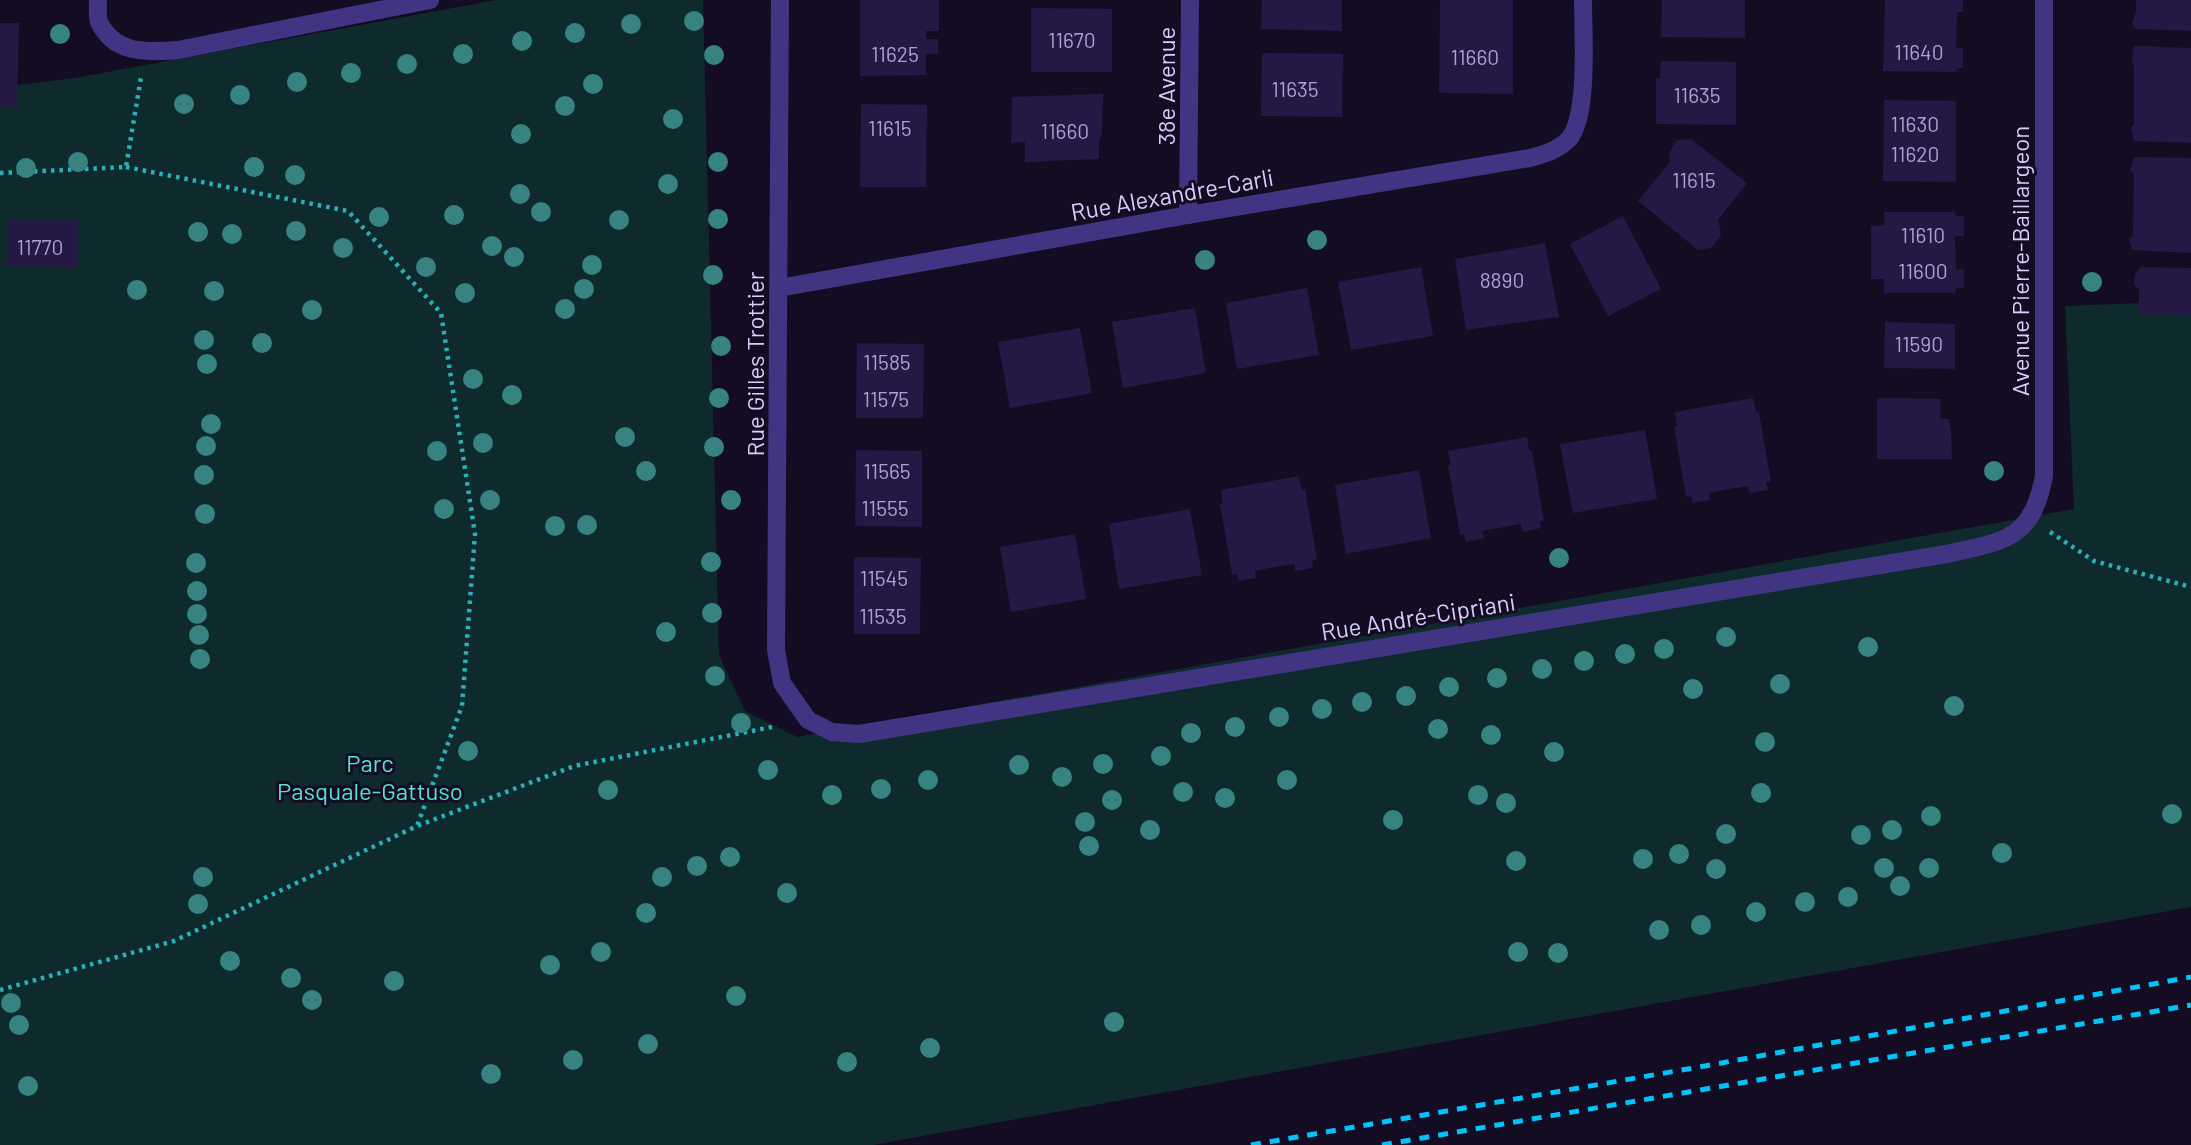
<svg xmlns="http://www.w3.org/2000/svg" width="2191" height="1145" viewBox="0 0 2191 1145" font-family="Barlow,sans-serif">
<rect width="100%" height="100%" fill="#130c22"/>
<path fill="#0f2a2c" d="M496,0h207l16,655 26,56 52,26 1277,-228 -9,-203 126,-5v606l-1318,238h-873v-1058l75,-9z"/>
<g fill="#261844">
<path d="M860,0h79v31h-13v8h12v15h-12v21l-66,1z"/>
<path d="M1262,0h80v31l-81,-2z"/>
<path d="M1440,0h73v94l-74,-1z"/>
<path d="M1662,0h83v38l-84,-1z"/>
<path d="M1885,0h78v12h-6l-1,36h7v20h-6l-1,4 -73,-1z"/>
<path d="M2136,0h55v31l-56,-2 -3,-6 4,-12z"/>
<path d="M1031,8l81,1v63h-81z"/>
<path d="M0,23h19l-2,84 -17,-1z"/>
<path d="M2134,46l57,2v95l-57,-2 -3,-14 3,-3v-59l-2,-3z"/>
<path d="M1262,53l81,1 -1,63 -81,-1z"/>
<path d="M1661,61l75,1v63l-80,-1v-46h4z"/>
<path d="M1103,94l-1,41 -3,4v20l-74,3v-20l-14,1 1,-46z"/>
<path d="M1884,100l72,1v81l-73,-1z"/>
<path d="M861,104l66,1 -1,82h-66z"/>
<path d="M1691,139l56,44 -30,38 2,2 2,13 -10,12 -13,2 -60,-49 32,-39 -1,-10 8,-12z"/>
<path d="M2134,157l57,1v95l-59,-3 -3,-12 4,-2 1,-62 -4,-3z"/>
<path d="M1884,212h71l1,4h8v20h-9l1,33h8v19h-8l-1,5h-71v-14h-13v-53l14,-1z"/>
<path d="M1623,216l38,73 -53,27 -38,-72z"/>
<path d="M9,220h68v47l-71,-1z"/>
<path d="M1545,243l14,74 -93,13 -11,-71z"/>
<path d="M1421,267l12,69 -82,14 -13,-68z"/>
<path d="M2141,267l50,1v47l-52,-1v-24l-5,-6 1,-10z"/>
<path d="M1307,288l12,67 -82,14 -11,-66z"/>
<path d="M1195,308l11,65 -83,15 -11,-66z"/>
<path d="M1885,322l70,2v45l-71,-1z"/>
<path d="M1080,328l12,65 -82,15 -12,-66z"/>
<path d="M857,343l67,1 -1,74h-67z"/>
<path d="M1753,398l3,14h3l12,70h-5l2,8 -19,3 -1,-7 -19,3 -20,4 1,7 -17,3 -2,-7 -5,1 -12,-70 3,-1 -2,-14z"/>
<path d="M1877,398l64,1 -1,20h9l2,13 1,27h-75z"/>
<path d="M1645,430l12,69 -84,14 -13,-69z"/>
<path d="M1527,437l2,14h3l12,70h-4l1,7 -18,4 -2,-8 -39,7 2,7 -18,4 -2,-8 -4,1 -12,-70h3l-3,-14z"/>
<path d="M856,450l66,1v76l-67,-1z"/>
<path d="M1419,470l12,68 -85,16 -11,-69z"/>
<path d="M1299,476l3,14 3,-1 12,70 -5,2 1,7 -18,3 -1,-7 -20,3 -19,4 1,7 -18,3 -1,-7h-5l-12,-70h3l-2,-14z"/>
<path d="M1190,509l12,66 -83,14 -10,-65z"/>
<path d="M1075,534l11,65 -75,13 -11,-65z"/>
<path d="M854,557l67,1 -1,76h-66z"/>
</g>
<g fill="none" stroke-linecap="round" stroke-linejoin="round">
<g stroke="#29b0b8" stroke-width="4.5" stroke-dasharray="3.5 5" stroke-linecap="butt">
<path d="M126,167l222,44 93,102 34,221 -13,172 -45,120"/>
<path d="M0,173l126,-6 15,-90"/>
<path d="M2050,532l44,29 97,26"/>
<path d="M0,990l174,-49 243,-115 157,-60 203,-40"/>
</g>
<g stroke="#413583" stroke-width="18">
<path d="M98,0c0,7 -1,16 1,22 16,33 48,30 79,28l252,-50"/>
<path d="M780,0l-4,650 6,33 26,37 24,12 27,2 1088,-180c56,-13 85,-13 97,-78v-476"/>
<path d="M1188,215l2,-215"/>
<path d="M779,288l409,-73 342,-57c15,-4 28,-8 39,-19 20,-24 14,-106 14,-139"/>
</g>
<g stroke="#00c3f9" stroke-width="5" stroke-dasharray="10 9" stroke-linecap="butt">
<path d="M1251,1145l454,-79 486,-89"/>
<path d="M1382,1145l809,-140"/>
</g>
</g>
<g fill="#378382">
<circle cx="694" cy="21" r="10"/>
<circle cx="631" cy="24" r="10"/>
<circle cx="575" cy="33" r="10"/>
<circle cx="60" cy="34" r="10"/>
<circle cx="522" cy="41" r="10"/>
<circle cx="463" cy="54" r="10"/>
<circle cx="714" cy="55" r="10"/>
<circle cx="407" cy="64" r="10"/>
<circle cx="351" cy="73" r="10"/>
<circle cx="297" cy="82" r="10"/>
<circle cx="593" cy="84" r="10"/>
<circle cx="240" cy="95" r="10"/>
<circle cx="184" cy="104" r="10"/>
<circle cx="565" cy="106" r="10"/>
<circle cx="673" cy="119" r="10"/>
<circle cx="521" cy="134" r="10"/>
<circle cx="78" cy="162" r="10"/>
<circle cx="718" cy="162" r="10"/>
<circle cx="254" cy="167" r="10"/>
<circle cx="26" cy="168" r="10"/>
<circle cx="295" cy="175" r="10"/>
<circle cx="668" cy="184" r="10"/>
<circle cx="520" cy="194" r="10"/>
<circle cx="541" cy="212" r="10"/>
<circle cx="454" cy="215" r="10"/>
<circle cx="379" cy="217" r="10"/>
<circle cx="718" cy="219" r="10"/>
<circle cx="619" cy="220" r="10"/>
<circle cx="296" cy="231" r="10"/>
<circle cx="198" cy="232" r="10"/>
<circle cx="232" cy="234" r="10"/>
<circle cx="1317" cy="240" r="10"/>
<circle cx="492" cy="246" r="10"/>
<circle cx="343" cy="248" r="10"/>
<circle cx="514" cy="257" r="10"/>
<circle cx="1205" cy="260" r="10"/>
<circle cx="592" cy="265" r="10"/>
<circle cx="426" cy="267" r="10"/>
<circle cx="713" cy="275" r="10"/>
<circle cx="2092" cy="282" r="10"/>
<circle cx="584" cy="289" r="10"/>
<circle cx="137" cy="290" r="10"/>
<circle cx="214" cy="291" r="10"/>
<circle cx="465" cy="293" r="10"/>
<circle cx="565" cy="309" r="10"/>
<circle cx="312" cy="310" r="10"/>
<circle cx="204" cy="340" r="10"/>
<circle cx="262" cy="343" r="10"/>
<circle cx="721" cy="346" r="10"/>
<circle cx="207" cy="364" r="10"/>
<circle cx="473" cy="379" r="10"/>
<circle cx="512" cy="395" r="10"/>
<circle cx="719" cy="398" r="10"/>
<circle cx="211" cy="424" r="10"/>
<circle cx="625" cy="437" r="10"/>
<circle cx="483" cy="443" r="10"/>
<circle cx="206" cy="446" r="10"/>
<circle cx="714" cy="447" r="10"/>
<circle cx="437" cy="451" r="10"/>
<circle cx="646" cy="471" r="10"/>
<circle cx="1994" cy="471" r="10"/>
<circle cx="204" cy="475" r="10"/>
<circle cx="490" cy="500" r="10"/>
<circle cx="731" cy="500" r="10"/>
<circle cx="444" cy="509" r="10"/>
<circle cx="205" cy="514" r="10"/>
<circle cx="587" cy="525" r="10"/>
<circle cx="555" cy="526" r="10"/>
<circle cx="1559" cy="558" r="10"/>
<circle cx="711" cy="562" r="10"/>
<circle cx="196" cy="563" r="10"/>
<circle cx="197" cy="591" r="10"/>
<circle cx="712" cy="613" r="10"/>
<circle cx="197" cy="614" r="10"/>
<circle cx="666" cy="632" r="10"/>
<circle cx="199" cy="635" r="10"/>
<circle cx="1726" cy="637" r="10"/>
<circle cx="1868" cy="647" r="10"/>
<circle cx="1664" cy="649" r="10"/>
<circle cx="1625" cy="654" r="10"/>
<circle cx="200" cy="659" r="10"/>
<circle cx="1584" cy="661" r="10"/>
<circle cx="1542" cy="669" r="10"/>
<circle cx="715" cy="676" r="10"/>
<circle cx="1497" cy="678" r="10"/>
<circle cx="1780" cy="684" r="10"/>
<circle cx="1449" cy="687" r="10"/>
<circle cx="1693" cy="689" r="10"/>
<circle cx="1406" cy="696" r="10"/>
<circle cx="1362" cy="702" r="10"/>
<circle cx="1954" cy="706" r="10"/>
<circle cx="1322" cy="709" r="10"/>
<circle cx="1279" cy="717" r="10"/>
<circle cx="741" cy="723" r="10"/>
<circle cx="1235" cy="727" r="10"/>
<circle cx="1438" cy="729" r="10"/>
<circle cx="1191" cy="733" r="10"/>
<circle cx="1491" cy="735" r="10"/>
<circle cx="1765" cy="742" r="10"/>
<circle cx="468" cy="751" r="10"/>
<circle cx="1554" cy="752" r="10"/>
<circle cx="1161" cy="756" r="10"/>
<circle cx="1103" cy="764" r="10"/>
<circle cx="1019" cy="765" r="10"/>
<circle cx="768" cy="770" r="10"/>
<circle cx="1062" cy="777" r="10"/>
<circle cx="928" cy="780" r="10"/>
<circle cx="1287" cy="780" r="10"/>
<circle cx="881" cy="789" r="10"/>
<circle cx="608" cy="790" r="10"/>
<circle cx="1183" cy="792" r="10"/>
<circle cx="1761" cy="793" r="10"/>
<circle cx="832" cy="795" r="10"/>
<circle cx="1478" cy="795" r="10"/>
<circle cx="1225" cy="798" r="10"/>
<circle cx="1112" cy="800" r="10"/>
<circle cx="1506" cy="803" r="10"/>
<circle cx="2172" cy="814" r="10"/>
<circle cx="1931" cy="816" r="10"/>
<circle cx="1393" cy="820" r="10"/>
<circle cx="1085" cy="822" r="10"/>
<circle cx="1150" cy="830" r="10"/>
<circle cx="1892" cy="830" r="10"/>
<circle cx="1726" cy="834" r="10"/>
<circle cx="1861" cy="835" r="10"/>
<circle cx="1089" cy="846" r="10"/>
<circle cx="2002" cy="853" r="10"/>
<circle cx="1679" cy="854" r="10"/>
<circle cx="730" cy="857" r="10"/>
<circle cx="1643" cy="859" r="10"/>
<circle cx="1516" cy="861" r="10"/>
<circle cx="697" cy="866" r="10"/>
<circle cx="1884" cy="868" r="10"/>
<circle cx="1929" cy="868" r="10"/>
<circle cx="1716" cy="869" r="10"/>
<circle cx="203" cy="877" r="10"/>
<circle cx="662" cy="877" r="10"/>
<circle cx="1900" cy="886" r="10"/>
<circle cx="787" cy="893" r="10"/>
<circle cx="1848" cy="897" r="10"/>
<circle cx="1805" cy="902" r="10"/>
<circle cx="198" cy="904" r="10"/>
<circle cx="1756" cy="912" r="10"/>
<circle cx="646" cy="913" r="10"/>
<circle cx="1701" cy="925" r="10"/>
<circle cx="1659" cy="930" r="10"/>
<circle cx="601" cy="952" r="10"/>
<circle cx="1518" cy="952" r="10"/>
<circle cx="1558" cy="953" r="10"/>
<circle cx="230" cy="961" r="10"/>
<circle cx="550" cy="965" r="10"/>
<circle cx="291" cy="978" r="10"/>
<circle cx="394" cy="981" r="10"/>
<circle cx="736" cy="996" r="10"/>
<circle cx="312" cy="1000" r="10"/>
<circle cx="11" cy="1003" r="10"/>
<circle cx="1114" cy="1022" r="10"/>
<circle cx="19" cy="1025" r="10"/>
<circle cx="648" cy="1044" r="10"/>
<circle cx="930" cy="1048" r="10"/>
<circle cx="573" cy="1060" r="10"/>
<circle cx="847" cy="1062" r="10"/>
<circle cx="491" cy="1074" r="10"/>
<circle cx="28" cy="1086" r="10"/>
</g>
<g text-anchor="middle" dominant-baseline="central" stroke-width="6" stroke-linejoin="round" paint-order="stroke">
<g font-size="21" fill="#aca0d0">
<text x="1072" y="39">11670</text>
<text x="1919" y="51">11640</text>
<text x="895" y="53">11625</text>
<text x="1475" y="56">11660</text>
<text x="1295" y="88">11635</text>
<text x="1697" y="94">11635</text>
<text x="1915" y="123">11630</text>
<text x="890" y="127">11615</text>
<text x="1065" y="130">11660</text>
<text x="1915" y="153">11620</text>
<text x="1694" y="179">11615</text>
<text x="1923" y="234">11610</text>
<text x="40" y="246">11770</text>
<text x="1923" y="270">11600</text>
<text x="1502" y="279">8890</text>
<text x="1919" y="343">11590</text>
<text x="887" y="361">11585</text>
<text x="886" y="398">11575</text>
<text x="887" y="470">11565</text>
<text x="885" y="507">11555</text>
<text x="884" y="577">11545</text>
<text x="883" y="615">11535</text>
</g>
<g font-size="24" fill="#d9ceff" stroke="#130c22">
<text transform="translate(1165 86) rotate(-90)">38e Avenue</text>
<text transform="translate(1172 194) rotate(-10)">Rue Alexandre-Carli</text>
<text transform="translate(2019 261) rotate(-90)">Avenue Pierre-Baillargeon</text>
<text transform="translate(754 364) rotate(-90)">Rue Gilles Trottier</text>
<text transform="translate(1418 616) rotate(-9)">Rue André-Cipriani</text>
</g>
<g font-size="24" fill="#55e4d1" stroke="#130c22">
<text x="370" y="762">Parc<tspan x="370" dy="28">Pasquale-Gattuso</tspan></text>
</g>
</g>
</svg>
